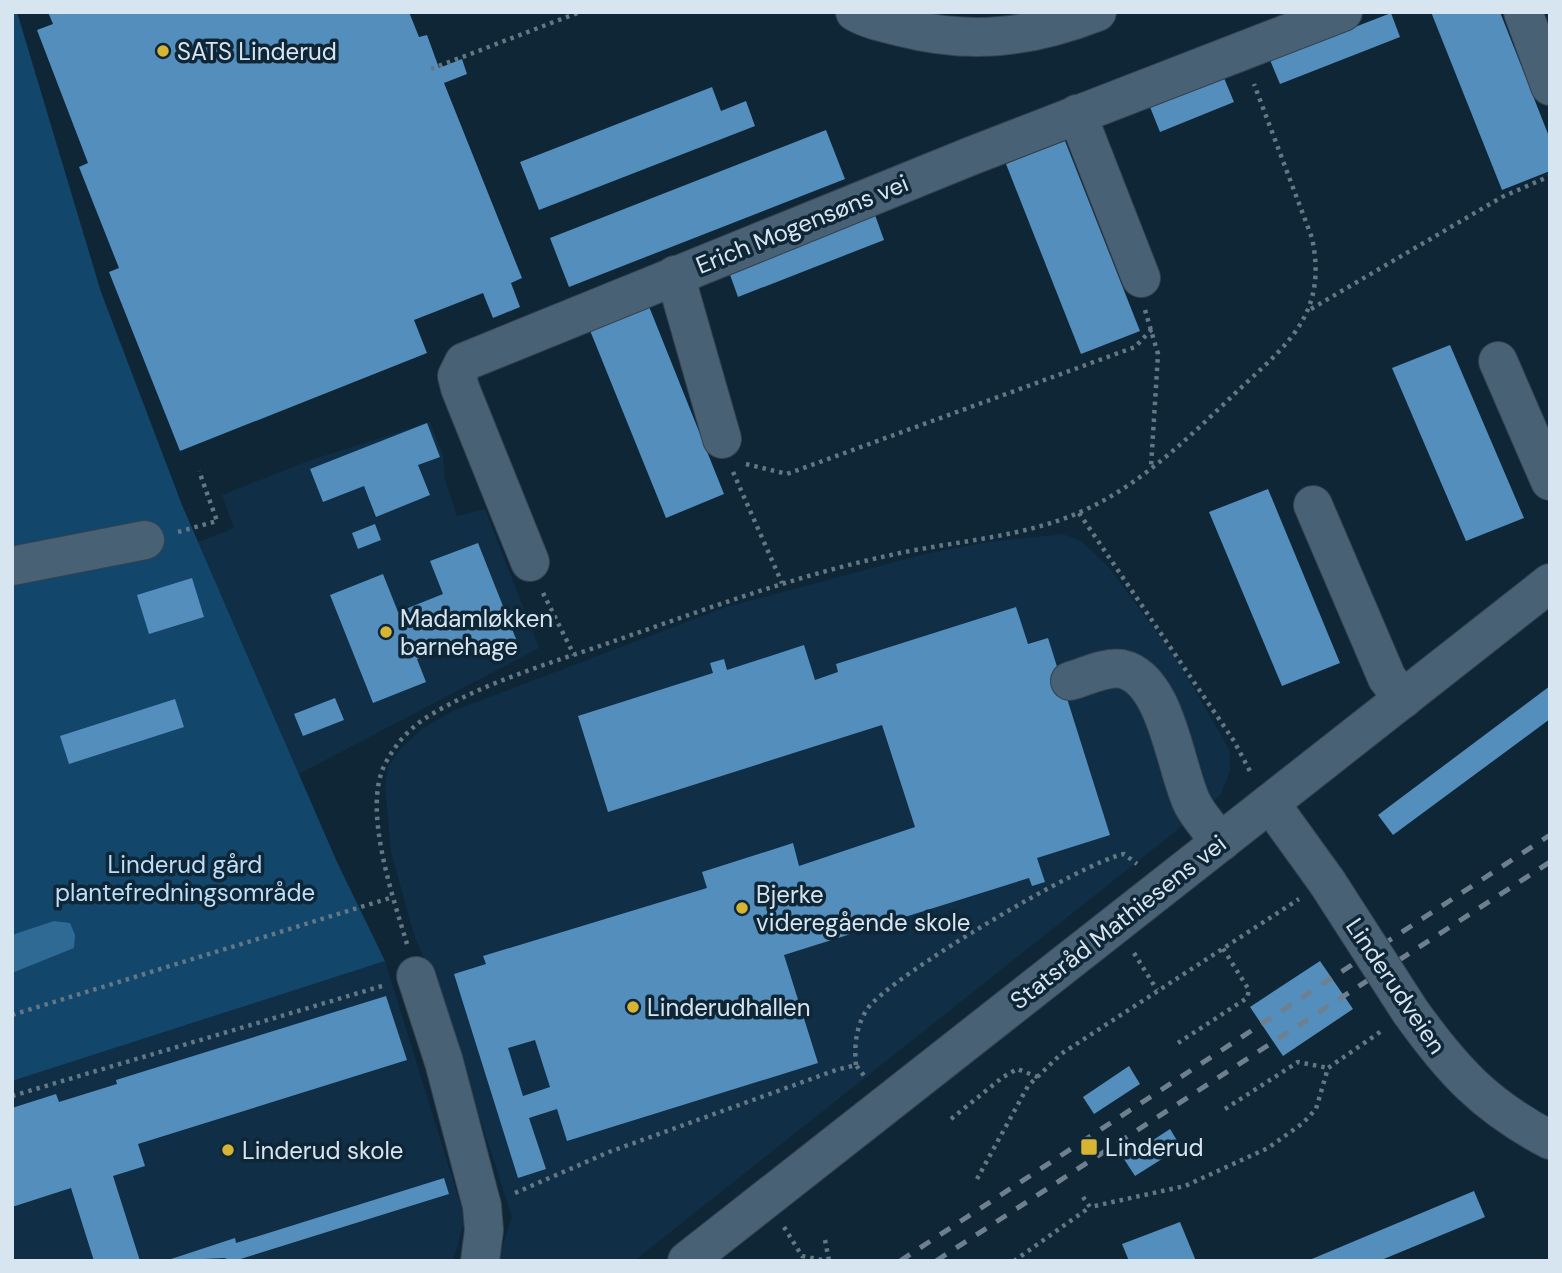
<svg xmlns="http://www.w3.org/2000/svg" width="1562" height="1273" viewBox="0 0 1562 1273" font-family="'DM Sans',sans-serif">
<rect width="100%" height="100%" fill="#0f2637"/>
<g fill="#102e45">
<path d="M430,422l13,33 2,25 12,36 28,-7 54,139 -240,126 -101,-232 36,-14 -12,-33 86,-34z"/>
<path d="M1063,534l18,7 26,24 73,99 50,87v20l-10,25 -586,465h-136l14,-44 -70,-216 -28,-66 -23,-83 -6,-66 3,-19 13,-19 21,-19 31,-18 273,-104 195,-52 67,-13z"/>
<path d="M385,961l80,258 -12,42h-441v-180z"/>
</g>
<path fill="#12466a" d="M12,12h5l84,280 81,213 155,357 48,99 -373,120z"/>
<path fill="#2f6a95" d="M54,921l16,2 5,12 -1,13 -62,25v-38z"/>
<g fill="#548ebc" fill-rule="evenodd">
<path d="M48,12h361l10,25 8,-2 12,33 23,-9 5,15 -23,9 78,195 -11,5 9,24 -27,11 -10,-25 -69,27 13,33 -247,98 -71,-179 10,-4 -40,-101 9,-4 -51,-133 16,-6z"/>
<path d="M1431,12h69l50,127v32l-48,19z"/>
<path d="M1391,13l9,24 -120,47 -10,-24z"/>
<path d="M1224,78l10,24 -74,30 -10,-25z"/>
<path d="M712,87l9,24 25,-10 9,25 -216,84 -19,-48z"/>
<path d="M826,130l19,49 -276,108 -19,-49z"/>
<path d="M1065,141l75,190 -59,23 -75,-190z"/>
<path d="M875,215l9,25 -146,57 -9,-25z"/>
<path d="M648,304l76,190 -58,24 -77,-190z"/>
<path d="M1450,345l74,173 -58,23 -74,-173z"/>
<path d="M427,423l13,34 -22,8 12,30 -54,22 -12,-31 -41,16 -13,-33z"/>
<path d="M1268,489l72,174 -58,23 -73,-174z"/>
<path d="M375,524l6,16 -23,9 -6,-16z"/>
<path d="M478,543l38,96 -48,19 -7,-16 -44,17 9,23 -53,21 -43,-108 53,-21 15,38 45,-18 -13,-33z"/>
<path d="M192,578l12,39 -55,17 -12,-39z"/>
<path d="M1016,607l12,37 20,-6 62,197 -73,23 8,24 -13,4 -3,-8 -245,77 34,108 -251,78 -10,-32 -28,9 17,51 -28,9 -64,-204 32,-10 -3,-8 224,-68 -5,-16 91,-29 6,23 116,-39 -33,-102 -274,87 -30,-96 135,-43 -3,-10 14,-4 3,11 77,-25 11,35 23,-8 -2,-8zM535,1040l15,47 -27,9 -15,-48z"/>
<path d="M1550,686v33l-157,116 -15,-20z"/>
<path d="M335,698l9,22 -41,16 -9,-22z"/>
<path d="M175,699l9,28 -115,37 -9,-28z"/>
<path d="M1320,961l33,48 -70,47 -33,-49z"/>
<path d="M386,996l21,64 -269,84 7,22 -32,10 27,85h-46l-23,-73 -59,19v-99l44,-14 3,8 58,-18 -1,-4z"/>
<path d="M1129,1066l11,18 -46,30 -11,-17z"/>
<path d="M1170,1129l11,18 -46,29 -11,-17z"/>
<path d="M444,1178l5,16 -215,67 -10,-3 -59,3 70,-23 1,5z"/>
<path d="M1474,1191l11,26 -106,44h-72z"/>
<path d="M1180,1222l16,39h-67l-7,-17z"/>
</g>
<g fill="none" stroke-linecap="round" stroke-linejoin="round">
<g stroke="#344251" stroke-width="40">
<g id="minor">
<path d="M855,12c14,8 30,11 46,15 70,18 129,11 196,-15"/>
<path d="M1523,12l27,74"/>
<path d="M1077,114l64,164"/>
<path d="M675,275l47,164"/>
<path d="M1498,361l52,120"/>
<path d="M1313,505l74,173 16,21"/>
<path d="M530,562l-70,-174 -3,-12 7,-14 507,-206 372,-144"/>
<path d="M12,566l133,-26"/>
<path d="M1070,681c15,-4 36,-15 52,-12 45,10 53,99 70,134 7,14 19,27 29,39"/>
<path d="M1270,803l57,79"/>
<path d="M416,976l28,86 38,144 2,24 -4,31"/>
<path d="M1410,1011c42,59 75,95 140,129"/>
<path d="M687,1261l863,-678"/>
</g>
</g>
<g stroke="#637785" stroke-width="4.5" stroke-dasharray="3.5 5" stroke-linecap="butt">
<path d="M431,69l149,-57"/>
<path d="M1311,309l191,-112 48,-21"/>
<path d="M1145,310l13,44 -7,113"/>
<path d="M746,464l41,10 348,-127 17,-18"/>
<path d="M733,472l49,111"/>
<path d="M1079,513l155,228 18,34"/>
<path d="M178,532l39,-11 -18,-50"/>
<path d="M543,593l31,62"/>
<path d="M407,944c-14,-47 -45,-135 -22,-180 10,-19 22,-33 39,-45 58,-37 131,-57 196,-80 89,-31 178,-64 271,-84 62,-14 129,-17 187,-42 64,-27 117,-82 167,-129 48,-44 82,-75 67,-146l-58,-154"/>
<path d="M1134,953l23,37"/>
<path d="M12,1015l381,-118"/>
<path d="M1178,1043l69,-45 2,-8 -27,-43"/>
<path d="M856,1065c-2,-19 0,-40 12,-57 23,-32 217,-147 256,-154l13,10"/>
<path d="M12,1096l370,-110"/>
<path d="M1225,1109l73,-47 30,6"/>
<path d="M951,1119l52,-42 14,-8 21,8"/>
<path d="M977,1179l51,-93 33,-32 238,-155"/>
<path d="M515,1193l94,-41 227,-82 20,-5 9,12"/>
<path d="M1083,1197l7,10 95,-21 83,-38 35,-25 13,-14 12,-41 55,-38"/>
<path d="M784,1227l18,29 25,5"/>
<path d="M825,1240l4,21"/>
<path d="M1014,1261l76,-54"/>
</g>
<use href="#minor" stroke="#486175" stroke-width="38"/>
<g stroke="#6e808f" stroke-width="5" stroke-dasharray="12 12" stroke-linecap="butt">
<path d="M900,1261l650,-426"/>
<path d="M936,1261l614,-399"/>
</g>
<g stroke="#344251" stroke-width="40" stroke-linecap="butt">
<path id="minor-bridge" d="M1327,882l83,129"/>
</g>
<use href="#minor-bridge" stroke="#486175" stroke-width="38"/>
</g>
<g fill="#d6b534" stroke="#0f2637" stroke-width="2.5">
<circle cx="163" cy="51" r="7"/>
<circle cx="386" cy="632" r="7"/>
<circle cx="742" cy="908" r="7"/>
<circle cx="633" cy="1007" r="7"/>
<rect x="1080" y="1138" width="18" height="18" rx="3.5"/>
<circle cx="228" cy="1150" r="7"/>
</g>
<g text-anchor="middle" dominant-baseline="central" stroke-width="7" stroke-linejoin="round" paint-order="stroke">
<g font-size="24" fill="#d7e5f1" stroke="#0f2637" text-anchor="start">
<text x="177" y="51">SATS Linderud</text>
<text x="400" y="618">Madamløkken<tspan x="400" dy="28">barnehage</tspan></text>
<text x="756" y="894">Bjerke<tspan x="756" dy="28">videregående skole</tspan></text>
<text x="647" y="1007">Linderudhallen</text>
<text x="1105" y="1147">Linderud</text>
<text x="242" y="1150">Linderud skole</text>
</g>
<g font-size="24" fill="#d7e5f1" stroke="#0f2637">
<text transform="translate(802 224) rotate(-22)">Erich Mogensøns vei</text>
<text transform="translate(1118 922) rotate(-38)">Statsråd Mathiesens vei</text>
<text transform="translate(1396 986) rotate(56)">Linderudveien</text>
</g>
<g font-size="24" fill="#bedef8" stroke="#0f2637">
<text x="185" y="864">Linderud gård<tspan x="185" dy="28">plantefredningsområde</tspan></text>
</g>
</g>
<rect width="1562" height="1273" fill="none" stroke="#d7e5f1" stroke-width="28"/>
</svg>
